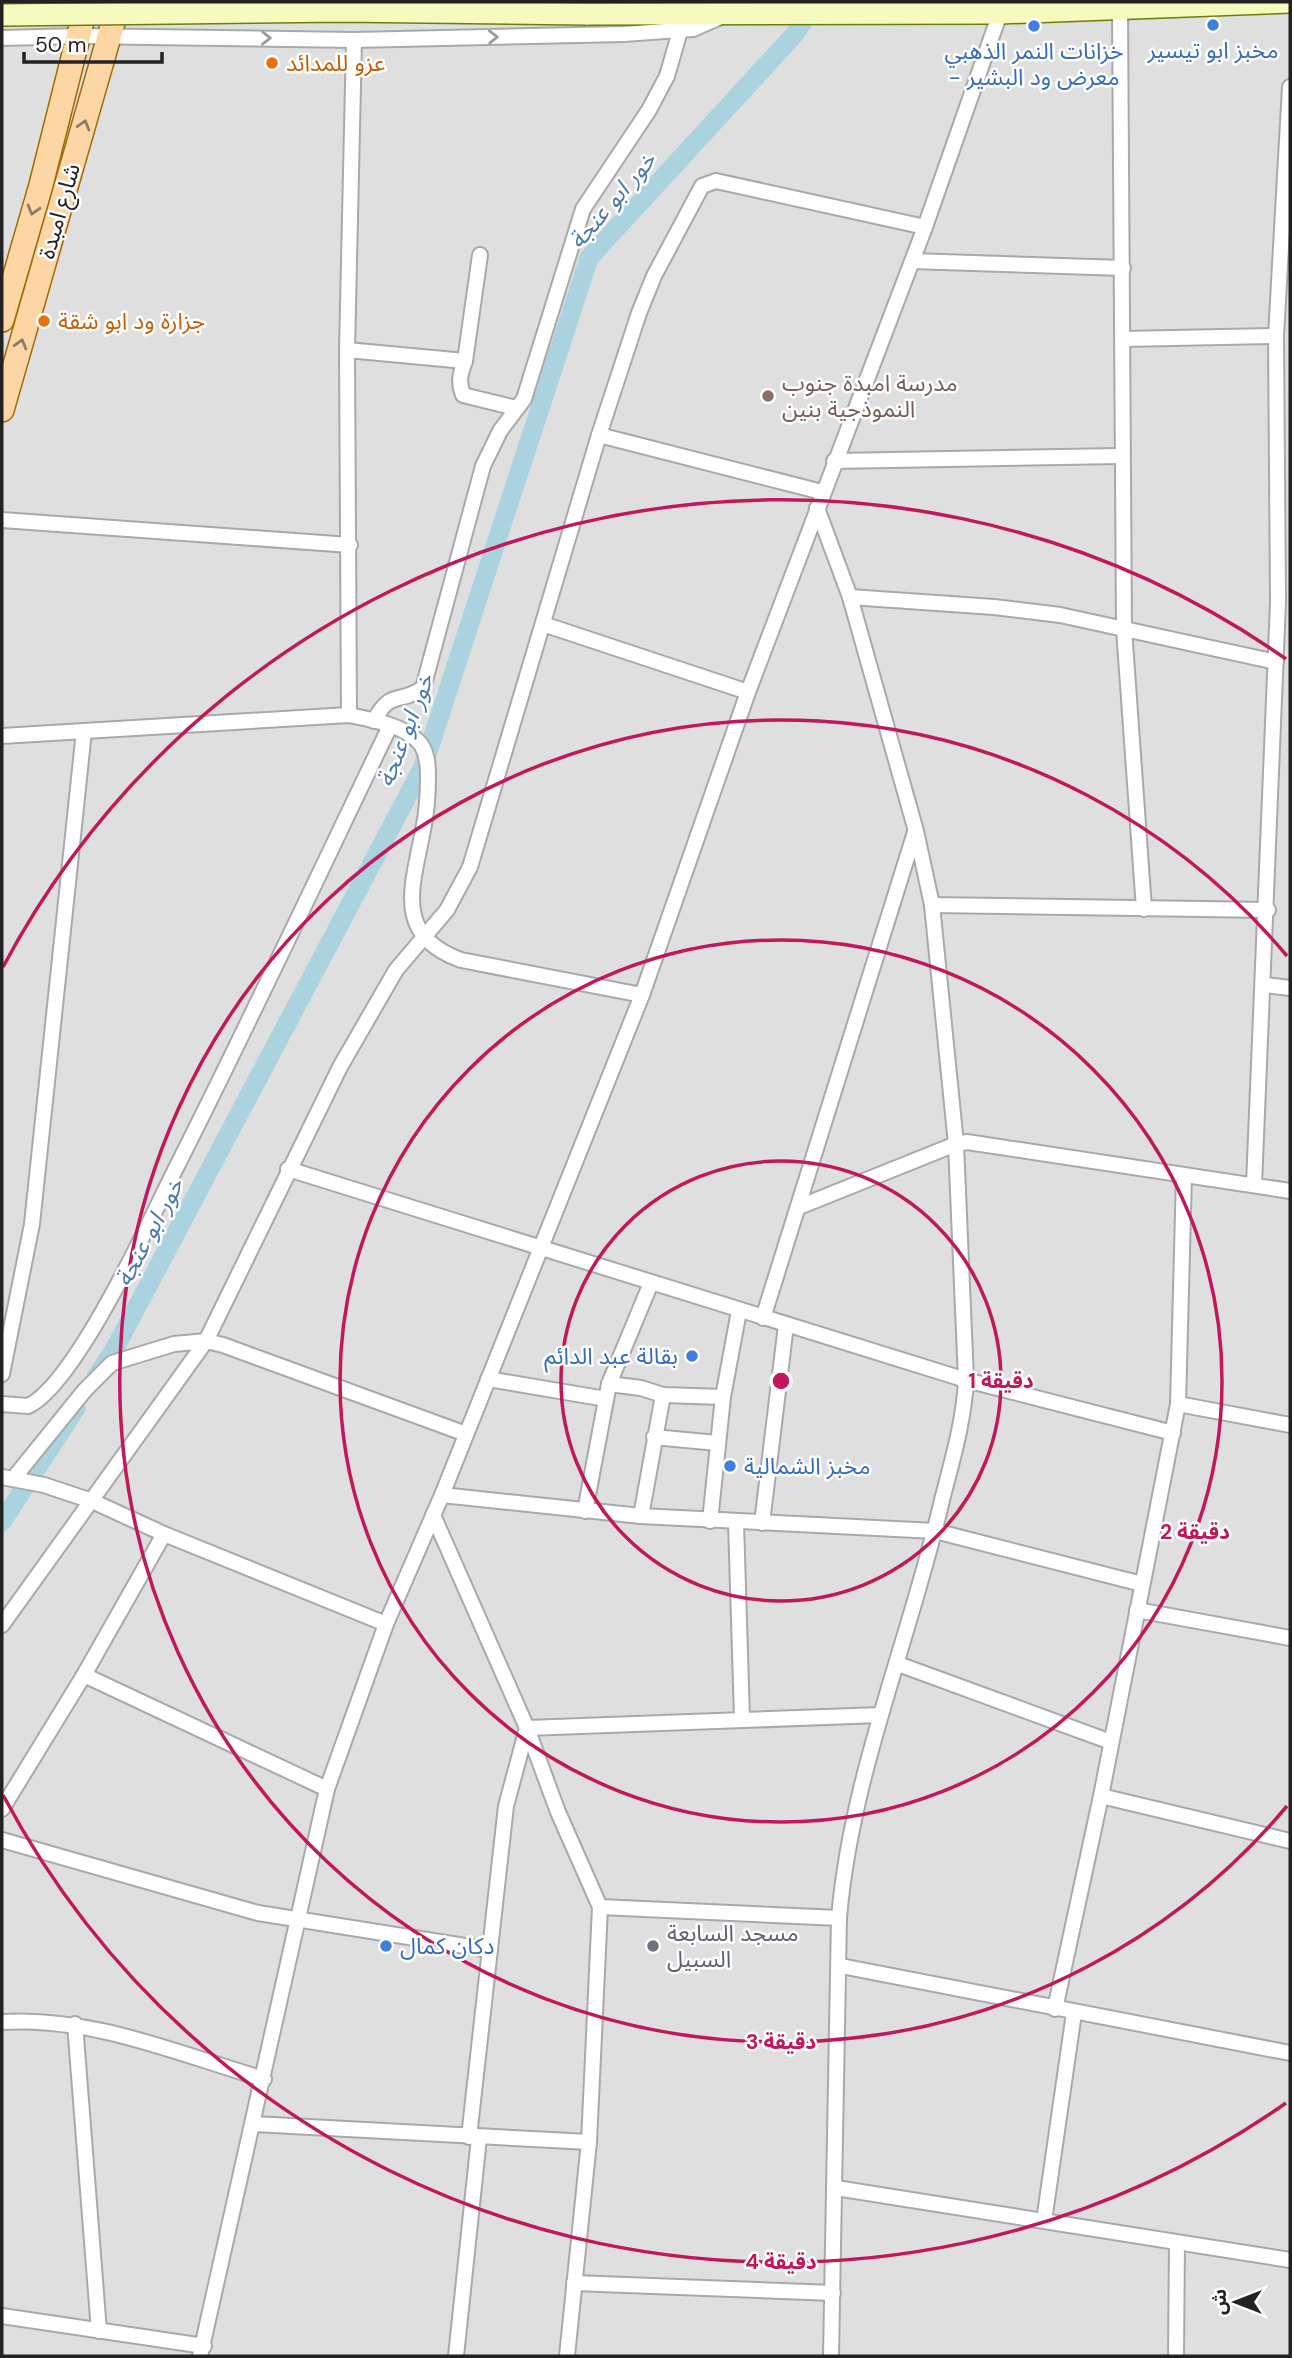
<svg xmlns="http://www.w3.org/2000/svg" width="1292" height="2358" viewBox="0 0 1292 2358" font-family="'DM Sans','Noto Sans Arabic',sans-serif">
<rect width="100%" height="100%" fill="#f2efe9"/>
<rect fill="#e0dfdf" x="2" y="2" width="1288" height="2354"/>
<g fill="none" stroke-linecap="round" stroke-linejoin="round">
<g stroke="#aad3df" stroke-width="19">
<path d="M96,1377l18,-27 309,-583 166,-509 205,-223 22,-33"/>
<path d="M2,1522l74,-114"/>
</g>
<g stroke="#a9a9a9" stroke-width="18">
<g id="minor">
<path d="M1120,7l4,622 20,280"/>
<path d="M2,38l76,-2 276,4 270,-6 69,-5 32,-14"/>
<path d="M480,255l-15,106c-5,13 -7,21 -2,34l53,13"/>
<path d="M912,261l211,7"/>
<path d="M1123,339l153,-3"/>
<path d="M347,350l118,11"/>
<path d="M599,435l223,57"/>
<path d="M834,461l286,-5"/>
<path d="M817,508l33,89 66,234 16,74 24,239 10,236c-2,41 -14,81 -24,120 -32,139 -91,275 -103,418l-8,438"/>
<path d="M2,520l348,25"/>
<path d="M850,597l144,10 66,8 216,47"/>
<path d="M543,624l205,68"/>
<path d="M349,715l-2,-365 7,-310"/>
<path d="M374,721c17,-33 26,-16 49,-33l60,-222 17,-35 24,-32 59,-190 66,-99 18,-34 13,-45"/>
<path d="M2,736l347,-21c23,5 51,9 69,26 9,9 10,23 10,35 0,19 -1,36 -5,54 -10,55 -31,105 38,130l181,35"/>
<path d="M932,905l336,5"/>
<path d="M1265,985l25,3"/>
<path d="M288,1169l678,211 207,53"/>
<path d="M1254,1185l24,-583 -2,-266 14,-249"/>
<path d="M799,1207l157,-63 11,-2 323,49"/>
<path d="M763,1318l152,-486"/>
<path d="M2,1374l30,-150 52,-493"/>
<path d="M488,1379l118,20"/>
<path d="M609,1384l32,4 22,7 60,2"/>
<path d="M2,1404l26,2c47,-22 120,-181 145,-232 75,-148 145,-298 217,-448"/>
<path d="M1178,1404l112,21"/>
<path d="M654,1437l63,6"/>
<path d="M2,1477l42,8 48,16 72,33 222,90"/>
<path d="M13,1479l72,-89 27,-27 62,-19 32,-3 17,4 243,89"/>
<path d="M442,1495l199,21 294,15 207,53"/>
<path d="M585,1511l24,-127 42,-101"/>
<path d="M433,1515l94,213 31,84 42,95 -11,235 -22,214"/>
<path d="M641,1516l22,-121"/>
<path d="M710,1521l13,-124 16,-86"/>
<path d="M736,1522l6,196"/>
<path d="M762,1523l24,-198"/>
<path d="M1137,1610l153,28"/>
<path d="M2,1625l204,-284 134,-274 56,-97 51,-60 23,-43 129,-432 40,-122 15,-37 48,-90 14,-5 209,46"/>
<path d="M898,1664l213,78"/>
<path d="M84,1675l243,114"/>
<path d="M1101,1796l189,45"/>
<path d="M2,1809l82,-134 80,-141"/>
<path d="M2,1840l256,73 232,37"/>
<path d="M600,1907l239,11"/>
<path d="M841,1966l449,87"/>
<path d="M1055,2009l46,-213 77,-392 6,-229"/>
<path d="M2,2022c89,-6 177,32 262,57"/>
<path d="M75,2024l24,307"/>
<path d="M253,2124l336,18"/>
<path d="M469,2137l37,-331 21,-78 354,-13"/>
<path d="M836,2188l454,72"/>
<path d="M1044,2221l30,-208"/>
<path d="M574,2283l259,10"/>
<path d="M2,2316l202,30"/>
<path d="M200,2356l127,-567 59,-165 56,-129 200,-500 106,-303 177,-465 75,-214"/>
<path d="M456,2356l23,-218"/>
<path d="M1176,2356l1,-112"/>
</g>
</g>
<g stroke="#707d05" stroke-width="24">
<path id="secondary" d="M586,14l414,-1 290,-11"/>
</g>
<g stroke="#a06b00" stroke-width="26">
<g id="primary">
<path d="M2,320l39,-135 46,-183"/>
<path d="M2,410l117,-408"/>
</g>
</g>
<use href="#minor" stroke="#fff" stroke-width="14"/>
<use href="#secondary" stroke="#f7fabf" stroke-width="21"/>
<use href="#primary" stroke="#fcd6a4" stroke-width="23"/>
<g stroke="#707d05" stroke-width="24" stroke-linecap="butt">
<path id="secondary-bridge" d="M2,15l340,-4 244,3"/>
</g>
<use href="#secondary-bridge" stroke="#f7fabf" stroke-width="21"/>
</g>
<defs><path id="oneway-chevron" d="M-2-3.5L2.5 0L-2 3.5" fill="none" stroke-width="1.6" stroke-linecap="round" stroke-linejoin="round" transform="scale(1.75)"/></defs>
<g stroke="#9c9c9c">
<use href="#oneway-chevron" transform="translate(493 37) rotate(-1)"/>
<use href="#oneway-chevron" transform="translate(266 38) rotate(1)"/>
</g>
<g stroke="#8f7c63">
<use href="#oneway-chevron" transform="translate(84 125) rotate(-74)"/>
<use href="#oneway-chevron" transform="translate(33 210) rotate(106)"/>
<use href="#oneway-chevron" transform="translate(21 344) rotate(-74)"/>
</g>
<g fill="none" stroke="#c2185b" stroke-width="3.5">
<circle cx="781" cy="1381" r="220"/>
<circle cx="781" cy="1381" r="441"/>
<path d="M1287 1806A661 661 0 1 1 1287 956"/>
<path d="M1286 2103A881 881 0 0 1 3 1795M3 967A881 881 0 0 1 1286 659"/>
</g>
<g fill="#3f7fe0" stroke="#fff" stroke-width="2.5">
<circle cx="1213" cy="25" r="7"/>
<circle cx="1034" cy="26" r="7"/>
<circle cx="692" cy="1356" r="7"/>
<circle cx="730" cy="1466" r="7"/>
<circle cx="386" cy="1946" r="7"/>
</g>
<g fill="#e8710a" stroke="#fff" stroke-width="2.5">
<circle cx="272" cy="63" r="7"/>
<circle cx="44" cy="321" r="7"/>
</g>
<circle fill="#8d6e63" stroke="#fff" stroke-width="2.5" cx="768" cy="396" r="7"/>
<circle fill="#6b7280" stroke="#fff" stroke-width="2.5" cx="653" cy="1946" r="7"/>
<g text-anchor="middle" dominant-baseline="central" stroke-width="5" stroke-linejoin="round" paint-order="stroke">
<g font-size="23" fill="#366cbe" stroke="#fff">
<text x="1213" y="50">مخبز ابو تيسير</text>
<text x="1034" y="51">خزانات النمر الذهبي<tspan x="1034" dy="26">- معرض ود البشير</tspan></text>
<text x="678" y="1356" text-anchor="end">بقالة عبد الدائم</text>
<text x="744" y="1466" text-anchor="start">مخبز الشمالية</text>
<text x="400" y="1946" text-anchor="start">دكان كمال</text>
</g>
<g font-size="23" fill="#c56008" stroke="#fff" text-anchor="start">
<text x="286" y="63">عزو للمدائد</text>
<text x="58" y="321">جزارة ود ابو شقة</text>
</g>
<g font-size="23" fill="#222" stroke="#fff">
<text transform="translate(59 211) rotate(-74)">شارع امبدة</text>
</g>
<g font-size="23" fill="#785e54" stroke="#fff" text-anchor="start">
<text x="782" y="383">مدرسة امبدة جنوب<tspan x="782" dy="26">النموذجية بنين</tspan></text>
</g>
<g font-size="23" fill="#5b616d" stroke="#fff" text-anchor="start">
<text x="667" y="1933">مسجد السابعة<tspan x="667" dy="26">السبيل</tspan></text>
</g>
<g font-size="24" font-style="italic" fill="#4a7aab" stroke="#fff">
<text transform="translate(612 200) rotate(-49)">خور ابو عنجة</text>
<text transform="translate(405 730) rotate(-69)">خور ابو عنجة</text>
<text transform="translate(149 1232) rotate(-62)">خور ابو عنجة</text>
</g>
</g>
<circle cx="781" cy="1381" r="10" fill="#c2185b" stroke="#fff" stroke-width="3.5"/>
<g font-size="21" text-anchor="middle" font-weight="bold" fill="#c2185b" stroke="#fff" stroke-width="5" stroke-linejoin="round" paint-order="stroke">
<text x="1001" y="1388">1 دقيقة</text>
<text x="1195" y="1539">2 دقيقة</text>
<text x="781" y="2049">3 دقيقة</text>
<text x="781" y="2269">4 دقيقة</text>
</g>
<rect width="1292" height="2358" fill="none" stroke="#222222" stroke-width="7"/>
<g transform="translate(1236 2302) rotate(270)" stroke="#ffffff" stroke-width="5" paint-order="stroke">
<path d="M0-5L12 26L0 18L-12 26Z" fill="#222222"/>
<text y="-10" font-size="19" font-weight="bold" text-anchor="middle" fill="#222222">ش</text>
</g>
<path d="M24 52v10h138v-10" fill="none" stroke="#222222" stroke-width="3.5"/>
<text x="35" y="52" font-size="21" fill="#222222" stroke="#ffffff" stroke-width="5" paint-order="stroke">50 m</text>
</svg>
